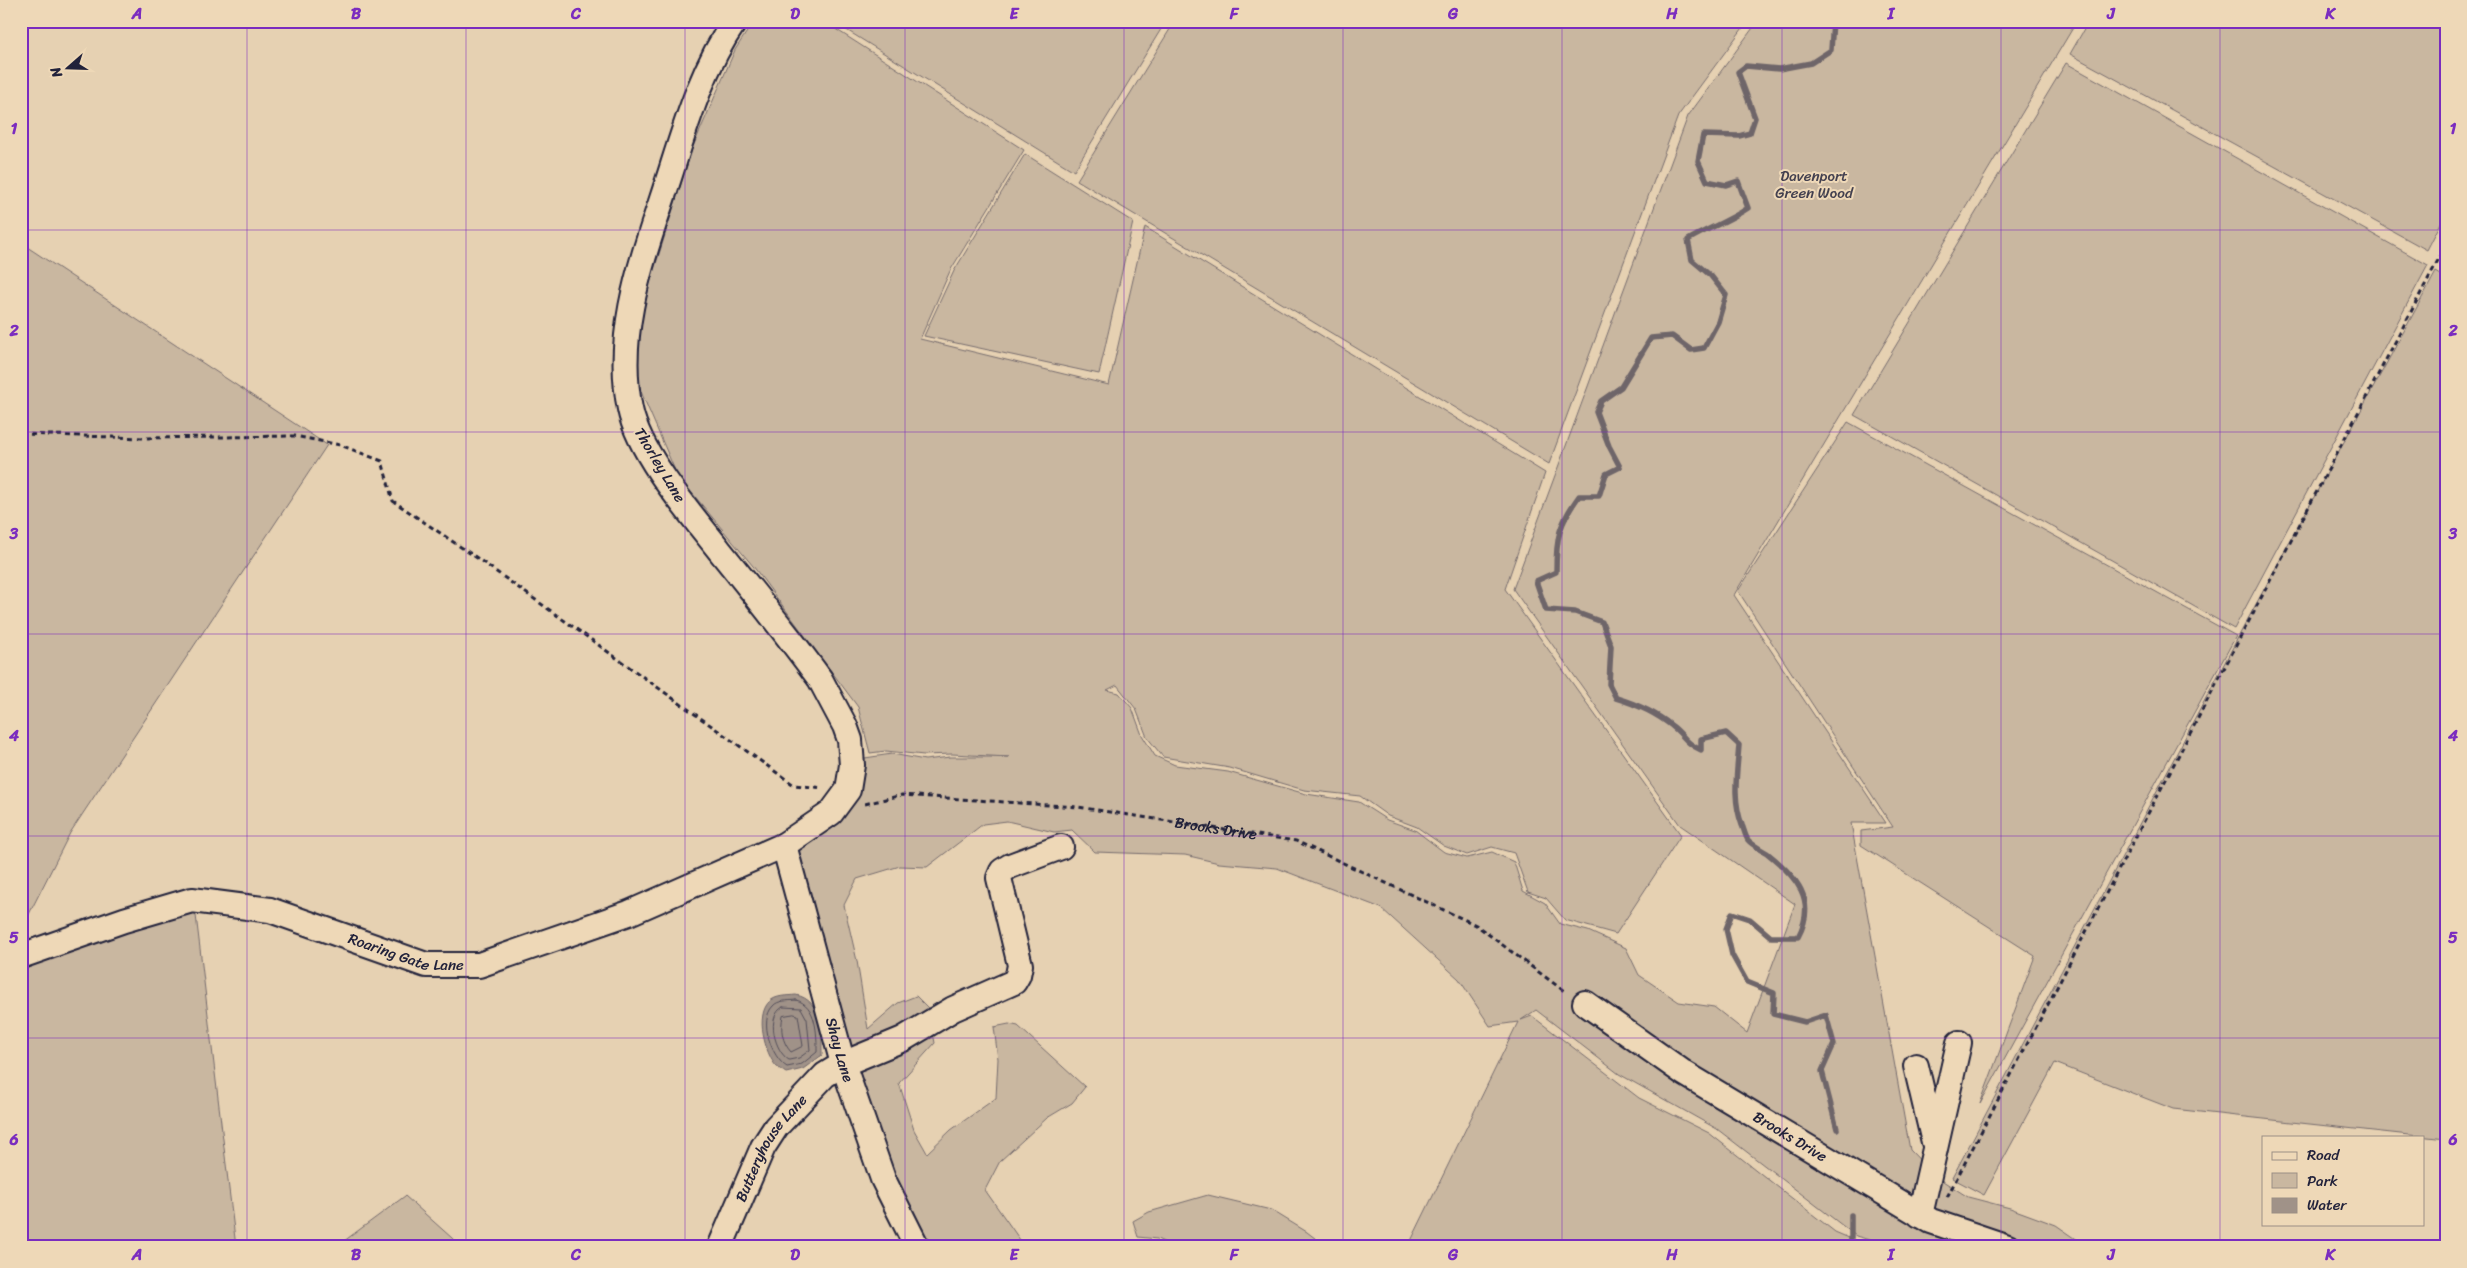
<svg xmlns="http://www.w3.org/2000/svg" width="2467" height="1268" viewBox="0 0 2467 1268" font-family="Sriracha,sans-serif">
<rect width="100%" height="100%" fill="#e6d1b2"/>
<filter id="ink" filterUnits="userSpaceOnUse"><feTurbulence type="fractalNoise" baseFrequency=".02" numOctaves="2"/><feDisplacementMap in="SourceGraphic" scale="10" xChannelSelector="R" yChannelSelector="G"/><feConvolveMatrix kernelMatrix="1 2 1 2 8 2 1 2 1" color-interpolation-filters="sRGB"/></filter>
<g filter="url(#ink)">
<g fill="#c9b7a0" stroke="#766c6e">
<path d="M754,21h69l201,129 -74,121 -30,68 189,46 36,-158 400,246 -40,116 176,246 -65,99 -51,-14 -19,-22 -18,-6 -14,-39 -22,-6 -25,8 -23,-9 -27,-19 -29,-11 -28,-20 -56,-6 -74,-22 -67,-11 -16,-20 -11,-28 -19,-24 -10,5 12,3 13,15 10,27 13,21 20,9 53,7 78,22 53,8 28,18 28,10 29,22 23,6 25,-6 22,10 9,29 22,12 15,21 28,7 38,17 13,27 40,27 35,5 33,26 48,-129 -115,-79 -167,-236 175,-473 70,-95h319l-343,574 152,228h-35l59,327 25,26 33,21 42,11 46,17 32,22h-195l-37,-11 -139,-107 -98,-55 -83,-64 -15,10 11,-4 107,82 70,35 126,99 35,15h-462l110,-225 -28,4 -31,-47 -78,-71 -104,-40 -58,-5 -34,-8 -90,-3 -23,-22 -18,2 -47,-11 -24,3 -56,43 -27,-1 -43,13 -13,26 13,56 11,68 30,-26 18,-7 12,12 7,35 -36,40 15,47 13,23 24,-23 45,-32 2,-39 -4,-32 15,-3 9,2 67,61 -13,16 -25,15 -47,43 -15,29 40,57h-108l-34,-68 -99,-334 23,-14 51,-72 34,-5 33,6 25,-3h59l-57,-3 -28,1 -38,-4 -16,2 -12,-46 -105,-141 -76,-91 -38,-88 -1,-66 54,-172 43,-99z"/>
<path d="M832,21h334l-92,150z"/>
<path d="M1175,21h573l-70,95 -129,348 -472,-284z"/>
<path d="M2089,21h357v192l-19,37 -357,-196z"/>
<path d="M2066,63l362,202 -194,364 -380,-214z"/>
<path d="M1025,154l108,68 -34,152 -175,-38 30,-65z"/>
<path d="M21,243l306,202 -257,388 -49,97z"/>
<path d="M2436,272l10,6v861l-273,-30 -118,-46 -71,132 -32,-17 290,-548z"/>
<path d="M1848,422l388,214 -256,468 55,-148 -174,-111v-14l32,-4 -155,-236z"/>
<path d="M195,907l41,340h-215v-279z"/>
<path d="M1208,1195l63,15 36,22 13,10 2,5h-147l-18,-8 -19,-2 -5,-16 16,-9z"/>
<path d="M405,1196l57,51h-126z"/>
</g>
<path fill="#a09288" stroke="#6e6569" d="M796,995c26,5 26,37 26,60l-19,14 -17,4c-3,-2 -8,-5 -10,-7 -11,-13 -21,-50 -7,-64 7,-7 18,-6 27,-7z"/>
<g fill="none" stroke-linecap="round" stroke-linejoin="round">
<g stroke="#544f5a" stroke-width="1">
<path d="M796,1000c21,5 21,34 21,52l-15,12 -15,3c-15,-9 -29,-46 -14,-61 5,-6 15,-5 23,-6z"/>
<path d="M783,1007l18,1 6,11 3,31 -11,8 -10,2c-14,-8 -24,-44 -6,-53z"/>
<path d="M794,1014l4,1 5,31 -12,6c-9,-10 -11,-23 -8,-36z"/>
</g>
<g stroke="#6e6569" stroke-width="5.5">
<path d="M1833,21l-2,29 -20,13 -32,6 -33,-3 -8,6 17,46 -5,15 -11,3 -36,-1 -5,26 9,20 19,4 12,-4 10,27c-19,13 -40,20 -60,32l4,20 19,16 15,19 -8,27 -14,26 -13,2 -19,-14 -21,2 -30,49 -20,14 -5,11 13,34 11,21 -14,7 -7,22h-20c-20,28 -23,41 -23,76l-20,9 10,29 29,2 27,10 9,24 -2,38 7,14c20,6 39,14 56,28 12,9 14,18 29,24v-11l25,-6 13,12c-2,29 -7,53 3,80 2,4 3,11 6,15 4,5 13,9 19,13 29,23 51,47 31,84h-27l-21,-18 -18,-6 -6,16 6,26 15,27 27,11 -1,21 32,8 21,-7 8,29 -12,27 15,58"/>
<path d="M1851,1247v-32"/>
</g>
<g stroke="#22223b" stroke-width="28">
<g id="minor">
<path id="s2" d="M784,845l59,219 40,115 34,68"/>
<path id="s3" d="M21,956l103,-36 68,-20 78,10 156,55h53l150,-52 155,-68 47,-32 17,-23 4,-25 -2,-25 -5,-14 -25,-47c-32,-44 -66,-86 -100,-128 -29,-37 -81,-97 -90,-142 -15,-72 10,-143 32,-210 20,-60 36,-125 73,-178"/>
<path id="s4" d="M1585,1003l99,70 247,148 77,26"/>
<path d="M1916,1066l18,76"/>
<path d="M1920,1215l39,-172"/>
<path id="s5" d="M720,1247l43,-100 13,-20 49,-52 18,-11 60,-25 50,-30 61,-27 4,-7 2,-10 -21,-87 3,-7 8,-5 51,-19"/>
</g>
</g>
<g stroke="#22223b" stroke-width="3" stroke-dasharray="5 4" stroke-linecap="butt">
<path d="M21,434l121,4 153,-2 45,9 42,16 11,40 84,57 317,227 29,3"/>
<path id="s1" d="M865,804l37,-9 176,12 218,34 180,84 88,66"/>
<path d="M1947,1197l499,-952"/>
</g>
<use href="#minor" stroke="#eed8b7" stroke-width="24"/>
</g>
</g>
<path fill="none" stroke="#7b2cbf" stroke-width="1" stroke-opacity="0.55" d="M247,21v1226M466,21v1226M685,21v1226M905,21v1226M1124,21v1226M1343,21v1226M1562,21v1226M1782,21v1226M2001,21v1226M2220,21v1226M21,230h2425M21,432h2425M21,634h2425M21,836h2425M21,1038h2425"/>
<g text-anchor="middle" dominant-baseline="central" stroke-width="4" stroke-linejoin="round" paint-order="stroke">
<g font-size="15" fill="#43404f" stroke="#eed8b7">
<text x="1814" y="176">Davenport<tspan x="1814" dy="17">Green Wood</tspan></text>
</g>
<g font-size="15" fill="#22223b" stroke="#eed8b7">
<text transform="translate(660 465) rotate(59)">Thorley Lane</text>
<text stroke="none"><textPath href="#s1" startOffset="354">Brooks Drive</textPath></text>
<text stroke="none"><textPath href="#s3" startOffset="402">Roaring Gate Lane</textPath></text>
<text stroke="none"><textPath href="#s2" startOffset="212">Shay Lane</textPath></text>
<text stroke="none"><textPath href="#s4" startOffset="245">Brooks Drive</textPath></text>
<text stroke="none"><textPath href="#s5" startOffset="112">Butteryhouse Lane</textPath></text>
</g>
</g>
<rect width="2467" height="1268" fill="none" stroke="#eed8b7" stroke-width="55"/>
<rect x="2262" y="1136" width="162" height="90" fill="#eed8b7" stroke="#9c8f85"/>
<rect x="2272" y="1152" width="25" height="8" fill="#eed8b7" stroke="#9c8f85"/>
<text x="2307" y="1160" font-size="15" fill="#22223b">Road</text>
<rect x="2272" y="1173" width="25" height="15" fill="#c9b7a0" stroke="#9c8f85"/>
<text x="2307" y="1186" font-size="15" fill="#22223b">Park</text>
<rect x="2272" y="1198" width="25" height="15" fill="#a09288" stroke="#9c8f85"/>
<text x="2307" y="1210" font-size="15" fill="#22223b">Water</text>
<g transform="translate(68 68) rotate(250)" stroke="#eed8b7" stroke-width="4" paint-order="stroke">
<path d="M0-4L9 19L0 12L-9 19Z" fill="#22223b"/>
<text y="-8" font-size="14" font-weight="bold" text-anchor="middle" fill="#22223b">N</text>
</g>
<rect x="28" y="28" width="2412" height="1212" fill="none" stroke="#7b2cbf" stroke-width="2"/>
<g font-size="16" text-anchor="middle" font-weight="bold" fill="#7b2cbf">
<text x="137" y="19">A</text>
<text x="356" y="19">B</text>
<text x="576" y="19">C</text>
<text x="795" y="19">D</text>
<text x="1014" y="19">E</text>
<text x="1234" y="19">F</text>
<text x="1453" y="19">G</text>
<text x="1672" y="19">H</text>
<text x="1891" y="19">I</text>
<text x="2111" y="19">J</text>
<text x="2330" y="19">K</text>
<text x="14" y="134">1</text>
<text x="2453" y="134">1</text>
<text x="14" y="336">2</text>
<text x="2453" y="336">2</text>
<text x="14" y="539">3</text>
<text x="2453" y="539">3</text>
<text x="14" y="741">4</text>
<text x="2453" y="741">4</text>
<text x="14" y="943">5</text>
<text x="2453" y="943">5</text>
<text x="14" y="1145">6</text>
<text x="2453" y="1145">6</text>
<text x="137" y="1260">A</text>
<text x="356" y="1260">B</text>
<text x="576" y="1260">C</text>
<text x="795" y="1260">D</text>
<text x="1014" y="1260">E</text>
<text x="1234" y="1260">F</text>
<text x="1453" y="1260">G</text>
<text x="1672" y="1260">H</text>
<text x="1891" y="1260">I</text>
<text x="2111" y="1260">J</text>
<text x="2330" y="1260">K</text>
</g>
</svg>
